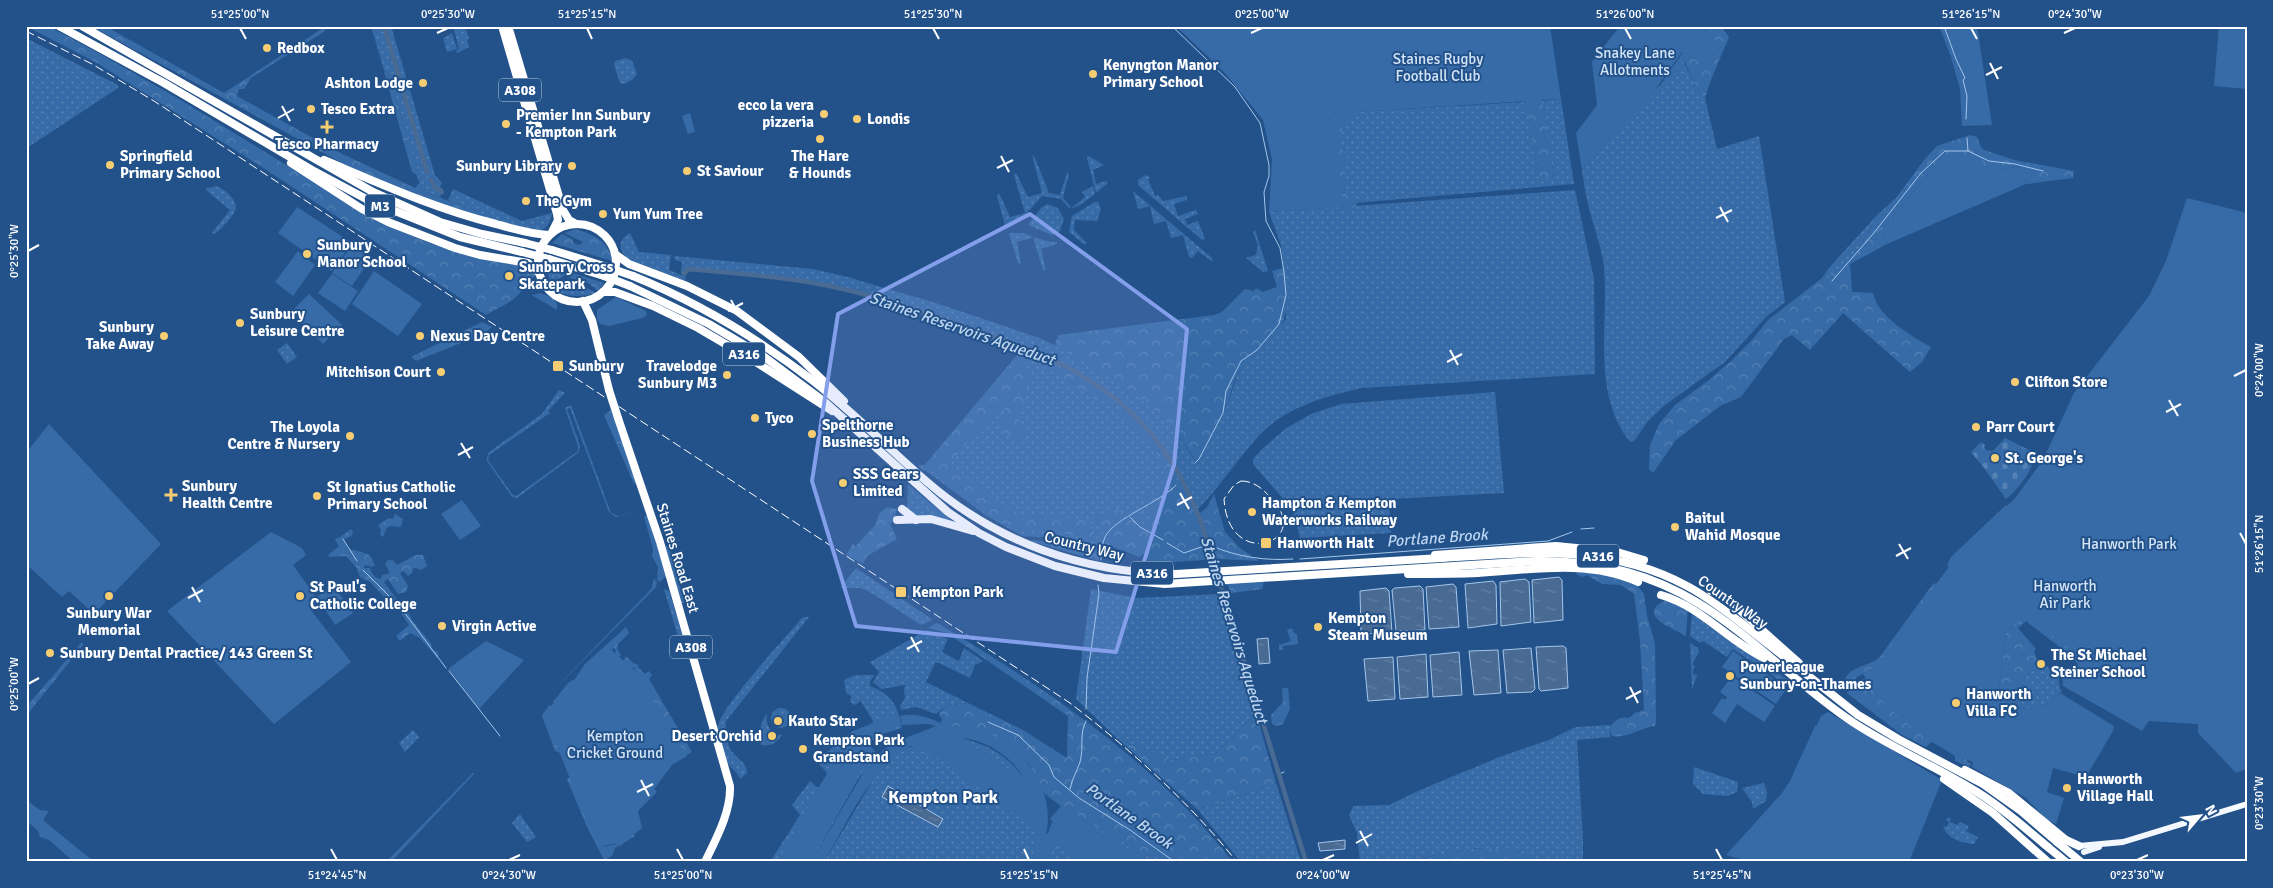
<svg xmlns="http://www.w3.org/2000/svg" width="2273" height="888" viewBox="0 0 2273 888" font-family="Signika,sans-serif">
<defs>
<pattern id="grass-dots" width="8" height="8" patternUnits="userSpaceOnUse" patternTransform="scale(1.25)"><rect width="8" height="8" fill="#376ba7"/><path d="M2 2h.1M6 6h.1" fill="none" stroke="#5581b4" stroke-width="1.8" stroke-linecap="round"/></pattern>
<pattern id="forest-crowns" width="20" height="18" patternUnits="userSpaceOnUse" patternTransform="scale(1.25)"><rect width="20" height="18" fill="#376ba7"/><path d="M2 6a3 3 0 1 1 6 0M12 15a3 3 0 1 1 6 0" fill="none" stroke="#5581b4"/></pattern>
<pattern id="cemetery-stones" width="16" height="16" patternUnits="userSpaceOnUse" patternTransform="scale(1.25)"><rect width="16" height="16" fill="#376ba7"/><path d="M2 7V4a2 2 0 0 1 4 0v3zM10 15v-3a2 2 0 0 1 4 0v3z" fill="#5581b4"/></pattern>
<pattern id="water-ripples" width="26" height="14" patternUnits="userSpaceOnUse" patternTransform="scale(1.25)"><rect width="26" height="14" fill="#496a92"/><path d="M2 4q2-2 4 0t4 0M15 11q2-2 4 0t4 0" fill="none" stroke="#6480a2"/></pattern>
</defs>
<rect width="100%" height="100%" fill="#23528a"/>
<g fill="url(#grass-dots)">
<path d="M371,26h20l44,149 7,8 -2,4 3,2 -3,8 -16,-5 -8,-18 2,-3 -30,-96 -4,-5z"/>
<path d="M453,26h12l4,13 -2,1 2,7 -12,6 -1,-2 3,-2z"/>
<path d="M452,33l5,16 -10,3 -4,-14z"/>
<path d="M26,38l92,47v3l-91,60z"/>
<path d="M626,58l6,3 5,13 -4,5 -9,5 -4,-1 -6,-18 1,-4z"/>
<path d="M1683,61l15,29 7,8 12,51 42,-13 26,166 -18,14 -42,46 -60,43 -17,16 -14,20 -4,1c-39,-51 -21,-114 -26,-174 -2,-20 -9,-37 -14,-56 -4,-14 -6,-28 -8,-42l16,-17 5,-8z"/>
<path d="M1561,99l13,85 -231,20 -9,-91 192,-11 13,76 15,-2 -13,-75z"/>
<path d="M1032,155l3,3 14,35 11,2 7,-22 2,1 -6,24 8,9 -2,1 -8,-9 -19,-3 -22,25 -14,8 -9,-33 2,-3 11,24 15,-4 -11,-38 2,-2 12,24 14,-4z"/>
<path d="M1089,156l15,9 -11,5 3,14 10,-3 2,2 -12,10 -9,-35z"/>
<path d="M1146,175l5,3 -3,1 7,17 3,-1 5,6 24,-5v4l-13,4 4,12 18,-6 2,4 -13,5 2,6 11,-4 7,18 -3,1 -64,-55v-5z"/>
<path d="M216,186c8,2 26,17 18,27 -4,6 -13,17 -20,21l-2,-1 18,-23 -25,-21z"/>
<path d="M1093,186l2,8 -15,11 -10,4 15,-12 -3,-5z"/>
<path d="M453,189l69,32 30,-8c-1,8 -4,15 -12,18l-61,-15v-4l-31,-12z"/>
<path d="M1575,190l19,89 1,95 -233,14c-37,8 -79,20 -105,50 -25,27 -44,61 -73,83 -7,5 -66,14 -79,16l-2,11 -32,-9 -49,-3 -35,-20 -65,-48 102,-121 -181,-58 -70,-12 -85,-8 -4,5 -3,-1 1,-11 -7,-2 -1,-4 139,13 31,7 92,27 103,35c42,18 85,44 119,75 14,12 29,36 40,51l28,-55 11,-33 8,-11 17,-14 24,-32v-29l-5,-45 -12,-33z"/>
<path d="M1133,191l79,67 1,4 -15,-11 -6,7 -3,-1 -6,-22 -12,3 -5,-17 -12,3 -4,-18 -12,3z"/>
<path d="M1095,202h3l3,7 -4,12 -22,-1 -1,10 13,13 -2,2 -16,-13 3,-16z"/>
<path d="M1047,204l11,4 6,11 -4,12 -8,4 -24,-10 13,-17z"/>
<path d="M1878,214l-28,50 -28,14 6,-9z"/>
<path d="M1255,230l13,41 -5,1 -17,-14 10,-3 2,-10 -5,-13z"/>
<path d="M630,233l9,19 32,3 -2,15 17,7 -1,4 -57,-22c-10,-10 -11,-18 2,-26z"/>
<path d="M1009,233h14l9,3v2l-15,4 4,22 -3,-1z"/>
<path d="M1033,237l18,5h6v2l-16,5 5,21h-3z"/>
<path d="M562,281l23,6 11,6c-14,4 -33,6 -43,-7z"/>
<path d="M287,343l10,14 -10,7 -10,-14z"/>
<path d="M559,390l6,3 -17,18 2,2 -61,42 -1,5 24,34 4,2 62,-45v-5l-13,-38 6,-3 40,108 7,3 22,-6 -24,7 -7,-5 -39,-104 -3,1 13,37 -1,6 -62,46 -5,-1 -25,-36 1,-8 54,-39z"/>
<path d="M1495,392l9,101 -115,6 2,34 -91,5 -5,-21 -4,-9 -38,-44v-5l9,-10 23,-20 26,-15 30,-10z"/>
<path d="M908,484l44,37 -36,-4 -9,-8z"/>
<path d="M665,546h4l15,57h-3z"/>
<path d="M856,568l77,52 -12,5 -51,-33 -9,-4h-21z"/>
<path d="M654,578l3,4 -1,5 -106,107 102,-106z"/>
<path d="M664,589l5,2 16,52 -4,4z"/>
<path d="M1091,589l45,9 83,-4 37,119 -40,40 -44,7 -53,-20 -43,-41z"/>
<path d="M1692,614l36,22 64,47 -3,4 -56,-38 -6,8 -24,-16 -3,2 -10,-7z"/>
<path d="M805,617h4l-83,104c-1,10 0,23 7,32 6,8 13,8 14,20l-7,6c-4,-9 -7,-9 -12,-15 -3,-4 -10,-31 -10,-37 0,-17 69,-91 84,-109z"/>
<path d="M927,630l21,9 -6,13 17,9 5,-13 19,13 -8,4 -5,13 -31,-15h-4l-9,19 42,21 -20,2 -12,9 -20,-7 -15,3 -1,-4 5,-8 -1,-10 2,-3 -25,4 -8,-7 6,-10 -9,-10z"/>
<path d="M1690,643l8,5 1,4 -7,12 3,2 -3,7 5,3 -5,13z"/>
<path d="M2037,660l21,14 2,15 2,2 -15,14 -26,4 2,-27z"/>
<path d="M856,675h19l-5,6v5c23,9 28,21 32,42l-19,6 -15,9 9,11 -19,25 -47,83h-41l30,-47 -8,-10 18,-24 10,9 9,-15 -13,-14 37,-30 21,-8 -13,-22 -6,4 -5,-3 1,-6 -5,-3 -2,-13z"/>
<circle cx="781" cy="718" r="10"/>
<path d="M767,713c-2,12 3,21 15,22 -6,9 -11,11 -21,10 -2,-13 -1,-21 6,-32z"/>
<path d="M1610,725v12l-33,3 6,99v23h-50l-16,-11h-25l-14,-3 -81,14h-37l-3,-29 -8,-18 4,-9 36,-1 31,-15 82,-34 47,-16 27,-13z"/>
<path d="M413,730l6,7 -14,15 -6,-9z"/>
<path d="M950,737c65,6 104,62 82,125h-208l52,-87c24,-29 39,-31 74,-38z"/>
<path d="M1694,767l44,15 -1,10 -9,4 -25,-2 -10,-10z"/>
<path d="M473,773l1,1 -83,88h-5z"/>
<path d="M1276,783l25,79h-60l-43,-52z"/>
<path d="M1764,783l3,9 -1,9 -13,8 -1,-7 -10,-14z"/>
<path d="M1061,806l94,54 3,2h-113l19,-30 -14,-13z"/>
<path d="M520,814l16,23 -9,5 -15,-19z"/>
<path d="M1948,818h3l-1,4 7,3 3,-3 9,4 -3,5 12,6 -4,7c-12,-1 -27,-5 -31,-18l4,1 2,-5 -3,-2z"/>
</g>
<g fill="url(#forest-crowns)">
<path d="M26,26h22l54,29 77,44 195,120 55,24 38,12 60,10 5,3 3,8 -7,6 -5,-4 -2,-4 -4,13 3,-3 4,2c-5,14 -26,22 -38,29l-224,-148 -165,-104z"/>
<path d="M91,26h14l119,67 102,-67 -1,5 -74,47 -7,11h-5l-2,7 103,57 75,35 5,-6 4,10 56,20 -1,4 -58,-19 -68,-28z"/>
<path d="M1702,26h19l8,11c-8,20 -18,40 -24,61l-7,-8 -14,-29 -18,21 -3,-1 20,-29 20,12 18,-17z"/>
<path d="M384,71l4,4 30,96 -2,3 -4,-2z"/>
<path d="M1541,93l13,84 -15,1 -14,-78 -171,12 -4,8 -8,6c-1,11 -3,25 6,32l-4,20 2,16 10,7 1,4 -7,5 -9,-5 -7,-92z"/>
<path d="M1970,135l7,2 5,12 32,11 60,11 -1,7 -47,6 -7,-18 -33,7 -25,-14 -20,-1 -58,71 4,15 -37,20 2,28 21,1c5,24 37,42 58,54l-9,15 -12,10 -67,-59 -33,37 -18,-15 -8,4 -43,58 -21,9 -44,34 -23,33 -4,-4 1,-24 9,-21 16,-19 34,-25 24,-21 19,-19 16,-20 54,-42 28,-14 28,-50 18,-16 28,-38 13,-14z"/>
<path d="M576,229c19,7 32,11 36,32l-60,-18 10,-9 10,5 2,4 5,2 4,-3 -19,-9z"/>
<path d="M544,264l60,19 -6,8 -10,-8 -24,-7 -13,7z"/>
<path d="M1283,268c12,32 2,62 -22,84 -8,8 -19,14 -24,24 -6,10 -7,23 -11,33 -8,19 -18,38 -28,55 -37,-61 -84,-85 -143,-119l3,-10 156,-20 8,-3 23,-23 9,2 2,-3 7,4 14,-5 -5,-16z"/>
<path d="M540,293l12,4 5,6v7l-25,-15z"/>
<path d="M482,322l10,5 -5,4 -2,9 -14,-1 -55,22 -5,-4z"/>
<path d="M1029,351l46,21 28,19 22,17 35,32 19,29 6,18 6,6 6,23 10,-9 7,-13 11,38 15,16 19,13 -39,-2 -61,4 -11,-2 -1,-6 -4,-1 -4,3 -40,-16 -2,-3 4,-2 3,-5 -14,-11 24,-13 6,4 6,-3 12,9 8,12c8,-11 -1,-24 -1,-36l14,2 2,-1 7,-18 -13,-25 -12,-16 -21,-18v-8l-14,-9 -9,1 -55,-34 -16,-14z"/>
<path d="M1021,352l9,22 -1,17 -10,19 -1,9 9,14 -5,10 -22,-14 6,-19 -3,-1 -22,16 -30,38c17,15 68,65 92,50l43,8 9,14 -1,5 -38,-8 -36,-2 -10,-3 -35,-21 -48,-38 -3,3 -6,-5 7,-1z"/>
<path d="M611,410l26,73 -3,1 -30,-69z"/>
<path d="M2006,505l5,2 87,144 24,68 -59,-33 -1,-10 4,1 1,-3 6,1 5,-11c-15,-16 -35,-29 -52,-43l-8,7 18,21 -2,2 3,9 -14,22 -2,27 -22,-21 7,-58 9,-5 -145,53 -8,-4 -6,4 -1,4 9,-3 104,70 -1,12 4,3 -1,3 -15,-6v-5l-23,-15 -6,6 -24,-12 -55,-42 7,-11h-7l-2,-3c6,-13 24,-13 34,-21l54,-74 4,-1 13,-15 -3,-3 4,-8z"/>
<path d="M887,507l10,2 -3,11 -4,4 7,15 -30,17 -4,8 -17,-9 7,-11 3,2 19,-21 4,-11z"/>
<path d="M395,514l8,5 -2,8 -11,-1 -4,3 -3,8 -3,-2 1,-5 -3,-5 11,-7 4,1z"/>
<path d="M351,529l2,3 -1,4 -8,3 4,10c6,1 21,4 23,8 2,3 2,5 4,8l-3,2 -7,-2 -1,3h6c2,6 5,11 11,11l1,-4 8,-2 -5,-9 3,-4h5l4,5 19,-10h7l4,11 -6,4 -5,-2 -4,1 1,3 -5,4 -4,-5 -4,2 8,13 -2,6 -8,2 -10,-15 -4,3 17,23 4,1 7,14 20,25 -1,2 3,4h3l2,4 -2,3 -17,-20 -10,-5 -10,8 -3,-3v-3l12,-10 -12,-18 -6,-3 -21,-22 -10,-5 -4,-10 -10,-11 -17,1 -1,-2 11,-9 -4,-6 2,-2 3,-1z"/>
<path d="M1034,540l66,10 -1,11 -69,-20z"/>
<path d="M1577,571l35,5 24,8 8,10 3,22 8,28 1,77 -1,5c-13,1 -33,15 -44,9l-1,-8c5,-7 11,-11 19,-9l6,-5 9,-3 -4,-69 -6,-47 -13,-9 -19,-1 -15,-9 -4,2 -7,-3z"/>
<path d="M1264,581l-2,8 -31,4 -4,-9z"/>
<path d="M1666,600l22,8 -2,28c-11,-7 -52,-21 -20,-36z"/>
<path d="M937,623c109,65 217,138 296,239h-75l-97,-56 -16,-12 -16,-30 -89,-41 2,-3 -3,-7 9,-8 20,-2 55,27 44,28 1,-42 -121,-83 -19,-5z"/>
<path d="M626,627l3,6 -11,11 -1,5 4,6 -2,2 -3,-2 -1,-7 -3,1 -55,56 -4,-3 15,-19 7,-4 10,-15z"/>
<path d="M1292,628l2,5 3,1 1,10 -15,2v4h-4v-5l12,-4 -4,-11z"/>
<path d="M82,642l1,3 -57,71v-9z"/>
<path d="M626,656l7,7 6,2 -1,2 7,7 4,-3 3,4 -3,4 43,73 -7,4 -18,-30 -100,43 -8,-17 -4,-1 -13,-35 7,-11 4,2 83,-34 -2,-6 -2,2 -9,-8z"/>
<path d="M1282,688h6l2,21 -7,15 -7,2 -4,-2 -1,-9 12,-13z"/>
<path d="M1256,713l20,70 -78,27 -79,-70 53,20 44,-7z"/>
<path d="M571,776l24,58 8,13 13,-3 3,-5 14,-5 2,2 -20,12 -3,8 -8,4 -17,-33 -20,-48z"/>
<path d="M1478,848c18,3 43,-3 55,14h-136z"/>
</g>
<path fill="url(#cemetery-stones)" d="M2005,438l28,14c5,13 -16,39 -27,47l-22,-31 -13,-16 10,-10 4,3 -1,3 4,3 1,-1 3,2z"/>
<g fill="#376ba7" fill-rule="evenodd">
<path d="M1215,26h335l11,73 -227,14 9,94 -74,5 3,-53 -9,-39 -38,-47 -46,-44z"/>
<path d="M1620,26h82l19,21 -18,17 -21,-12 -34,48 -45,45 -5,8 -16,17 -6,-37 21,-28 -5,-43z"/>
<path d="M1939,26h38l15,99 -30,1 -2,-37 -9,-32z"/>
<path d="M2219,26h28v63l-33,-3z"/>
<path d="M690,113l5,19 -7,2 -6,-18z"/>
<path d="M1981,157l5,16 33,-7 7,18 -139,60 -4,-15 58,-71z"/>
<path d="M2187,198l60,15v556l-11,4 -38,-40v-9l-49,-3 -7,10 -76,-44 13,-12 1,-21 -54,-36 -20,12 -7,58 22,21 26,-4 13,-12 54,33 -1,5 -27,46 -33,-9 -6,24 17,6 -8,26 -9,-4 -21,-22 -54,-31 1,-5c-12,-5 -24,-10 -36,-17 -21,-12 -65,-48 -73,-70l15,-12 77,-106 60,-60 27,-37 31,-67 75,-97 17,-35z"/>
<path d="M297,207l55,36 -20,28 -54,-38z"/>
<path d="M352,245l19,13 -19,28 -20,-13z"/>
<path d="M298,251l17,14 -22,31 -18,-14z"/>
<path d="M499,267l22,7 2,8 -6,5 -6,1 -16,-10z"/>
<path d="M374,271l48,33 -24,32 -46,-32z"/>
<path d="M332,274l26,17 -13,20 -27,-18z"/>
<path d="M309,294l33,31 -19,19 -32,-32z"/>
<path d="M616,297l30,14 1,4 -4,3 -34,8 -9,-2 -3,-5v-9z"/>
<path d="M49,424l112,120 -67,70 -25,-23 -7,6 -36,-33v-111z"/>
<path d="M462,500l19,26 -21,14 -19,-26z"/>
<path d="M644,516h4l19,59 -7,7 -3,-2 1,-13 -6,-11 1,-6z"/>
<path d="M271,532l31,16 4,7 -13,10 23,32 18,-11 19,27 -18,12 -15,-23 -10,7 41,53 -77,62 -107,-113z"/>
<path d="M486,641l38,19 -45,49 -31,-40z"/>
<path d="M608,647l40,35 -1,6 20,38 20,30 -15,9 -18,24 3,3 -19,19 4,17 -22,18 -3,-3 -18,4 -10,-19 -41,-106 -6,-7z"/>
<path d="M1733,651l54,37 -11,16 -54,-37z"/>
<path d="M1732,676l43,30 -11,16 -27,-18 -12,19 -13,-10 10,-15 3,2 2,-3 -7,-5z"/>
<path d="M1828,712l114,68 -33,82h-158l-25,-7 56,-62 8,-12 25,-55 2,-1 4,-9z"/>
<path d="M899,715l2,10 -16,6 -17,13 8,9 -17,22 -50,87h-31c20,-36 54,-108 85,-133 11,-9 22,-12 36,-14z"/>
<path d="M904,715c11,-1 20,1 30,5 4,2 7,4 11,5 14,2 28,1 41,7 39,16 70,59 60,102l2,-1 4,-11 13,9 -20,31h-13l6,-31 -107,-78 -20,-7c-40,21 -64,77 -87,116h-13l58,-99c23,-24 39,-25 67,-37l-8,-2 -26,1 -2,-9zM963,738c26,3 50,20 62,42z"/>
<path d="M26,800l14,10 9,1 -6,9 51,42h-20l-25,-22 -9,-3 -2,-6 -12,-11z"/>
<path d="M1063,806l11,8 74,48h-69l-21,-18 10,-14 -15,-12z"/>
</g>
<g fill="url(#water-ripples)" stroke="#a3c6eb">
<path d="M1559,577l3,3 1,40 -29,3 -2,-43z"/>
<path d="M1525,579l4,3 2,40 -30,4 -1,-44z"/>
<path d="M1493,581l3,4 1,39 -29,4 -3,-44z"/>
<path d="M1453,584l3,3 3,40 -30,2 -3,-42z"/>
<path d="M1420,586l3,3 2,41 -29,1 -4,-41 3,-2z"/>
<path d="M1386,588l3,3 3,41 -27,2 -4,-3 -1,-40z"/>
<path d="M1268,638l2,25 -11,1 -2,-25z"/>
<path d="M1563,646l3,2 2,40 -27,3 -2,-2 -3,-42z"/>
<path d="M1531,648l4,41 -3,3 -25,1 -4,-43z"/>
<path d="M1498,650l3,43 -27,2 -5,-44z"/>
<path d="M1459,652l3,43 -29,2 -3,-42z"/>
<path d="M1426,654l2,43 -28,2 -3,-42z"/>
<path d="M1393,657l2,42 -27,2 -4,-42z"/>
<path d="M888,786l55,33 -5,8 -56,-30z"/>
<path d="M1345,840v9l-25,2 -2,-8z"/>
</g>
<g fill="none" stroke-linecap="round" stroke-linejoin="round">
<g stroke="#a3c6eb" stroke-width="1">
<path d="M1172,26l63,61 25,36 9,42v11l-5,16 2,29 14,27 4,24 2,23 -7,29 -22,26 -16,11 -15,30 -3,22 -24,46 -4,4"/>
<path d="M1944,26l12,33 9,19 -2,2 4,16 -1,23"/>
<path d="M1968,151l21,10 26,3 28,7"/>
<path d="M1832,281l41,-47 48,-61 24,-22h23l-1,-13"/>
<path d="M1130,517l10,10 23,13"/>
<path d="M1581,529l13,-1"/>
<path d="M343,539l14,22"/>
<path d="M1167,543l17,10 20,-7"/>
<path d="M1212,546c25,11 54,15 81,13"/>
<path d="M1300,559l248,-18 24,-9"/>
<path d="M1101,560c0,-6 1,-17 4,-23 9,-19 56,-35 71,-52"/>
<path d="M363,570l34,34"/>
<path d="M401,608l45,60"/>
<path d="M449,671l51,65"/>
<path d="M1086,709l1,-31 12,-84 -1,-9"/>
<path d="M988,722l30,13 31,30 5,12 25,21 51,32 45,32"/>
<path d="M1279,774l5,-2"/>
<path d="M1070,789c2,-10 7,-18 10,-27 4,-14 -1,-28 6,-41"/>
</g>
<g stroke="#496a92" stroke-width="4.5">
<path d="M384,26l43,146"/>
<path d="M431,180l4,8 7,4"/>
<path d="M684,274l4,-5c52,5 104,8 155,20 64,15 126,40 189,61 86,38 135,83 169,172l105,340"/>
</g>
<g stroke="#f3f8fe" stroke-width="6">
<path d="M2079,846l44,-4 124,-38"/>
<path d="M2084,852l15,-5"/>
</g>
<g stroke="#fff" stroke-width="8">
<path d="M59,26l105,57 148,87 58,31 90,36 62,15"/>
<path d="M82,26l291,166 67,30 42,12 43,9"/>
<path d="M502,26l55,188 1,6 -6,12"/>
<path d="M508,26l55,184 6,10 7,4"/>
<path d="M324,160c57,24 112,49 172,64 18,5 35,10 53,11"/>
<path d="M291,163l71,46 26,13 67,26 25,7 48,8 10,9"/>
<circle cx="577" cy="263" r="39"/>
<path d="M552,250l55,17"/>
<path d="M615,254l14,10 58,22 50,25 62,46 45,44"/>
<path d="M549,259l55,17"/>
<path d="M633,276c64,26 124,62 179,104 40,31 76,68 114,101 70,61 157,92 250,93l265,-16"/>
<path d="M630,286l79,38 54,32 63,47 122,109 31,21 27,14 49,19 49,12 61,6 371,-23c58,-1 112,11 162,42 56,34 101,84 156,120 40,26 83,44 123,69 26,16 48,36 72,56"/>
<path d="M603,292h12l38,14 45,22 53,31 81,52"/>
<path d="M583,301l9,19 17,70"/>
<path d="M618,418l42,124 70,244c1,26 -14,53 -25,76"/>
<path d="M902,509l14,11"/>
<path d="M897,520l34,-1 42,12"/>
<path d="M1435,555l121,-9 61,6 27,8"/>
<path d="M1408,574c23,0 47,0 70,-1 51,-3 111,-14 160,9"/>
<path d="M1711,591l8,1 5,4 75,67"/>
<path d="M1661,595c41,12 66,45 103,63"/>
<path d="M1740,622l118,93 40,24 85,45 38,27 36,31"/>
<path d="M1965,770l44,23 57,47 13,6"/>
<path d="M1944,779l49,34 55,49"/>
</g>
<g stroke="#fff" stroke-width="1" stroke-dasharray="9 4" stroke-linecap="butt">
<path d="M26,31l66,33 62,37 916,602c61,47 118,98 167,159"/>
<path d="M1241,481c13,0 22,8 30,17 44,45 -43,74 -47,1l10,-14z"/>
</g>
<g stroke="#fff" stroke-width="8">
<path d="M525,243l27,7"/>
<path d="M522,252l27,7"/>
<path d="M607,267l26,9"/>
<path d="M604,276l26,10"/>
<path d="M609,390l9,28"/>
<path d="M1441,558c85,-5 167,-15 246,28 19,10 36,23 53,36"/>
<path d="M2057,842l24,20"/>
<path d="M2049,848l17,14"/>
</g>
</g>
<path fill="#839eea" fill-opacity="0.2" stroke="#839eea" stroke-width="4" stroke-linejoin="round" d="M1030,214l157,115 -13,136 -58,187 -260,-26 -44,-145 26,-167z"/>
<path fill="none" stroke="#fff" stroke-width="2" d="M240,28l6,11M587,28l5,11M933,28l6,11M1625,28l6,11M1971,28l6,11M437,33l11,-5M1251,33l11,-5M2064,33l11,-5M1990,63l8,16M1986,75l16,-8M282,106l8,15M278,118l16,-9M1001,156l8,16M997,168l16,-8M1720,207l8,15M1716,218l16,-8M28,251l11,-6M731,300l8,15M728,311l15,-8M1450,350l8,15M1447,362l15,-8M2234,376l12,-6M2169,400l9,16M2166,412l15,-8M461,443l9,15M458,455l15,-8M1180,493l9,16M1177,505l15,-8M2240,533l6,11M1899,544l9,15M1896,556l15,-8M192,587l8,15M188,598l15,-8M911,637l8,15M907,649l15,-8M28,684l11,-6M1630,687l8,16M1626,699l15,-8M641,780l8,16M637,792l16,-8M2234,808l12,-5M1360,831l8,15M1356,843l16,-9M331,849l6,11M677,849l6,11M1024,849l5,11M1716,849l6,11M509,860l11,-5M1323,860l11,-5M2137,860l11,-5"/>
<g fill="#f6cd72" stroke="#23528a" stroke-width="2">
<circle cx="267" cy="48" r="5"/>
<circle cx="1093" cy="74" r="5"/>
<circle cx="423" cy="83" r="5"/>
<circle cx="311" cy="109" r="5"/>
<circle cx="824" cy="114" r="5"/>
<circle cx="857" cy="119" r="5"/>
<circle cx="506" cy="124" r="5"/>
<path d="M324.5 119.5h5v5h5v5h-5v5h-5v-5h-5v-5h5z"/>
<circle cx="820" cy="139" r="5"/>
<circle cx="110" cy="165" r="5"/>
<circle cx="572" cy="166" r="5"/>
<circle cx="687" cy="171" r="5"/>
<circle cx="526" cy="201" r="5"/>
<circle cx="603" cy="214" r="5"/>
<circle cx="307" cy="254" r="5"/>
<circle cx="509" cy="276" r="5"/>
<circle cx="240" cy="323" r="5"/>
<circle cx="164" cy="336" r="5"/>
<circle cx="420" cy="336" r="5"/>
<rect x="552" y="360" width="12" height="12" rx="2.5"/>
<circle cx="441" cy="372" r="5"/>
<circle cx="727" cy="375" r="5"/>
<circle cx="2015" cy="382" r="5"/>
<circle cx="755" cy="418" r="5"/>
<circle cx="1976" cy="427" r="5"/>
<circle cx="812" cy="434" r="5"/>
<circle cx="350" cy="436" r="5"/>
<circle cx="1995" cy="458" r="5"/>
<circle cx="843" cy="483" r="5"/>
<path d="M168.5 487.5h5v5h5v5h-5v5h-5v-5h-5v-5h5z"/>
<circle cx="317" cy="496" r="5"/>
<circle cx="1252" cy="512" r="5"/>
<circle cx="1675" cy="527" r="5"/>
<rect x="1260" y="537" width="12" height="12" rx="2.5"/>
<rect x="895" y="586" width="12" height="12" rx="2.5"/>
<circle cx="109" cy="596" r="5"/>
<circle cx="300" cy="596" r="5"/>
<circle cx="442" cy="626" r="5"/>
<circle cx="1318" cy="627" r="5"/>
<circle cx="50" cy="653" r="5"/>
<circle cx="2041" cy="664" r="5"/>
<circle cx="1730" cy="676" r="5"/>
<circle cx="1956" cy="703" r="5"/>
<circle cx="778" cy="721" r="5"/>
<circle cx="772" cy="736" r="5"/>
<circle cx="803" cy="749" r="5"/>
<circle cx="2067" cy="788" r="5"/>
</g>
<g text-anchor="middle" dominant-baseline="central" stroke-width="4" stroke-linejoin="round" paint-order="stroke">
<g fill="#23528a" stroke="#bdcbdc" stroke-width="1">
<rect x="499" y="78.5" width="42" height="23" rx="4"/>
<rect x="365" y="194.5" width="30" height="23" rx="4"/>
<rect x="723" y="342.5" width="42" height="23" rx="4"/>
<rect x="1577" y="544.5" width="42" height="23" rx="4"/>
<rect x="1131" y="561.5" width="42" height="23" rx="4"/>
<rect x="670" y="635.5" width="42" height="23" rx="4"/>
</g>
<g font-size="14" font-weight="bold" fill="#fff">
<text x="520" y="90">A308</text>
<text x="380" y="206">M3</text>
<text x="744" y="354">A316</text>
<text x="1598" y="556">A316</text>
<text x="1152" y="573">A316</text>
<text x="691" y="647">A308</text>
</g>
<g font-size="15" font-weight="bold" fill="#fff" stroke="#23528a" text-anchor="start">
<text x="277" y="48">Redbox</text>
<text x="1103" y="65">Kenyngton Manor<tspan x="1103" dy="17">Primary School</tspan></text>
<text x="413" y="83" text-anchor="end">Ashton Lodge</text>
<text x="814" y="105" text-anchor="end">ecco la vera<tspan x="814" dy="17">pizzeria</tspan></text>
<text x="321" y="109">Tesco Extra</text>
<text x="516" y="115">Premier Inn Sunbury<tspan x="516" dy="17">- Kempton Park</tspan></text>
<text x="867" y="119">Londis</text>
<text x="327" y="144" text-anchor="middle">Tesco Pharmacy</text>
<text x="120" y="156">Springfield<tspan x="120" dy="17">Primary School</tspan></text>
<text x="820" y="156" text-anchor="middle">The Hare<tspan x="820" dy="17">&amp; Hounds</tspan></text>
<text x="562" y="166" text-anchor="end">Sunbury Library</text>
<text x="697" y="171">St Saviour</text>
<text x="536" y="201">The Gym</text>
<text x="613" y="214">Yum Yum Tree</text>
<text x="317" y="245">Sunbury<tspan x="317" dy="17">Manor School</tspan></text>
<text x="519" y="267">Sunbury Cross<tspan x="519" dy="17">Skatepark</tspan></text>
<text x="250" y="314">Sunbury<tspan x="250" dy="17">Leisure Centre</tspan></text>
<text x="154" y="327" text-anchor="end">Sunbury<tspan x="154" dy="17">Take Away</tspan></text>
<text x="430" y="336">Nexus Day Centre</text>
<text x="569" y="366">Sunbury</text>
<text x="717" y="366" text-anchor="end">Travelodge<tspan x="717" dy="17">Sunbury M3</tspan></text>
<text x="431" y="372" text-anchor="end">Mitchison Court</text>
<text x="2025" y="382">Clifton Store</text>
<text x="765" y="418">Tyco</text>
<text x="822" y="425">Spelthorne<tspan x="822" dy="17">Business Hub</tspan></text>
<text x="340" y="427" text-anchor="end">The Loyola<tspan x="340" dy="17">Centre &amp; Nursery</tspan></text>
<text x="1986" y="427">Parr Court</text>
<text x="2005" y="458">St. George's</text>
<text x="853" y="474">SSS Gears<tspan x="853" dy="17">Limited</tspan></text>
<text x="182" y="486">Sunbury<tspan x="182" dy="17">Health Centre</tspan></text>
<text x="327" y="487">St Ignatius Catholic<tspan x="327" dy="17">Primary School</tspan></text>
<text x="1262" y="503">Hampton &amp; Kempton<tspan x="1262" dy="17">Waterworks Railway</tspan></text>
<text x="1685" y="518">Baitul<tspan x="1685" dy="17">Wahid Mosque</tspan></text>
<text x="1277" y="543">Hanworth Halt</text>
<text x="310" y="587">St Paul's<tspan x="310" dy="17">Catholic College</tspan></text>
<text x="912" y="592">Kempton Park</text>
<text x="109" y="613" text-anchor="middle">Sunbury War<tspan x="109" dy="17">Memorial</tspan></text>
<text x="1328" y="618">Kempton<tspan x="1328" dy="17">Steam Museum</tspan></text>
<text x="452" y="626">Virgin Active</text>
<text x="60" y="653">Sunbury Dental Practice/ 143 Green St</text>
<text x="2051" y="655">The St Michael<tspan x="2051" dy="17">Steiner School</tspan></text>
<text x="1740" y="667">Powerleague<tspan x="1740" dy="17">Sunbury-on-Thames</tspan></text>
<text x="1966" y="694">Hanworth<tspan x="1966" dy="17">Villa FC</tspan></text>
<text x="788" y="721">Kauto Star</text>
<text x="762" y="736" text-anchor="end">Desert Orchid</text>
<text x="813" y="740">Kempton Park<tspan x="813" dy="17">Grandstand</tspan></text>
<text x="2077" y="779">Hanworth<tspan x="2077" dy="17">Village Hall</tspan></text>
</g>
<g font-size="15" fill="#d4e5f8" stroke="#23528a">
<text x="1635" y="53">Snakey Lane<tspan x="1635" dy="17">Allotments</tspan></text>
<text x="1438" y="59">Staines Rugby<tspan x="1438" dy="17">Football Club</tspan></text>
<text x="2129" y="544">Hanworth Park</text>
<text x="2065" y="586">Hanworth<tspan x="2065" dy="17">Air Park</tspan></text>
<text x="615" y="736">Kempton<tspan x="615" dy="17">Cricket Ground</tspan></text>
</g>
<g font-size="15" fill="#fff" stroke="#23528a">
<text transform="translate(1084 546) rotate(14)">Country Way</text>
<text transform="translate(678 558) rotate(73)">Staines Road East</text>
<text transform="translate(1733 602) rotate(35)">Country Way</text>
</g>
<g font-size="16" font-style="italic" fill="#bbd5f1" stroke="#23528a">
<text transform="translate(962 329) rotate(19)">Staines Reservoirs Aqueduct</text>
<text transform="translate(1437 538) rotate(-4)">Portlane Brook</text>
<text transform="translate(1234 630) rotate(73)">Staines Reservoirs Aqueduct</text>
<text transform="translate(1129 816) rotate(35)">Portlane Brook</text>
</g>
<g font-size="18" font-weight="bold" fill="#fff" stroke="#23528a">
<text x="943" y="797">Kempton Park</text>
</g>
</g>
<rect width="2273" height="888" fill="none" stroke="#23528a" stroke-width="55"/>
<g transform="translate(2200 816) rotate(62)" stroke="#23528a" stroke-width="4" paint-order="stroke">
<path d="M0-4L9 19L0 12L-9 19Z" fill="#ffffff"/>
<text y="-8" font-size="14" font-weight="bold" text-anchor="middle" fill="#ffffff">N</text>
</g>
<rect x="28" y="28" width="2218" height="832" fill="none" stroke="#fff" stroke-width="2"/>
<g font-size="12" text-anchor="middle" fill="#fff">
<text x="240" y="18">51°25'00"N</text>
<text x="448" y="18">0°25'30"W</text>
<text x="587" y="18">51°25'15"N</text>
<text x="933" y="18">51°25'30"N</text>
<text x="1262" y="18">0°25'00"W</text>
<text x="1625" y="18">51°26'00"N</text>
<text x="1971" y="18">51°26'15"N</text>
<text x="2075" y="18">0°24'30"W</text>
<text transform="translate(14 251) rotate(-90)" y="4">0°25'30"W</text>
<text transform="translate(2259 370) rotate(-90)" y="4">0°24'00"W</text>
<text transform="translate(2259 544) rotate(-90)" y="4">51°26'15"N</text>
<text transform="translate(14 684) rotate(-90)" y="4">0°25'00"W</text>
<text transform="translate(2259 803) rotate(-90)" y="4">0°23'30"W</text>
<text x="337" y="879">51°24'45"N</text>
<text x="509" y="879">0°24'30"W</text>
<text x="683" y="879">51°25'00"N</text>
<text x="1029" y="879">51°25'15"N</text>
<text x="1323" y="879">0°24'00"W</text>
<text x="1722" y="879">51°25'45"N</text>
<text x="2137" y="879">0°23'30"W</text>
</g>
</svg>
